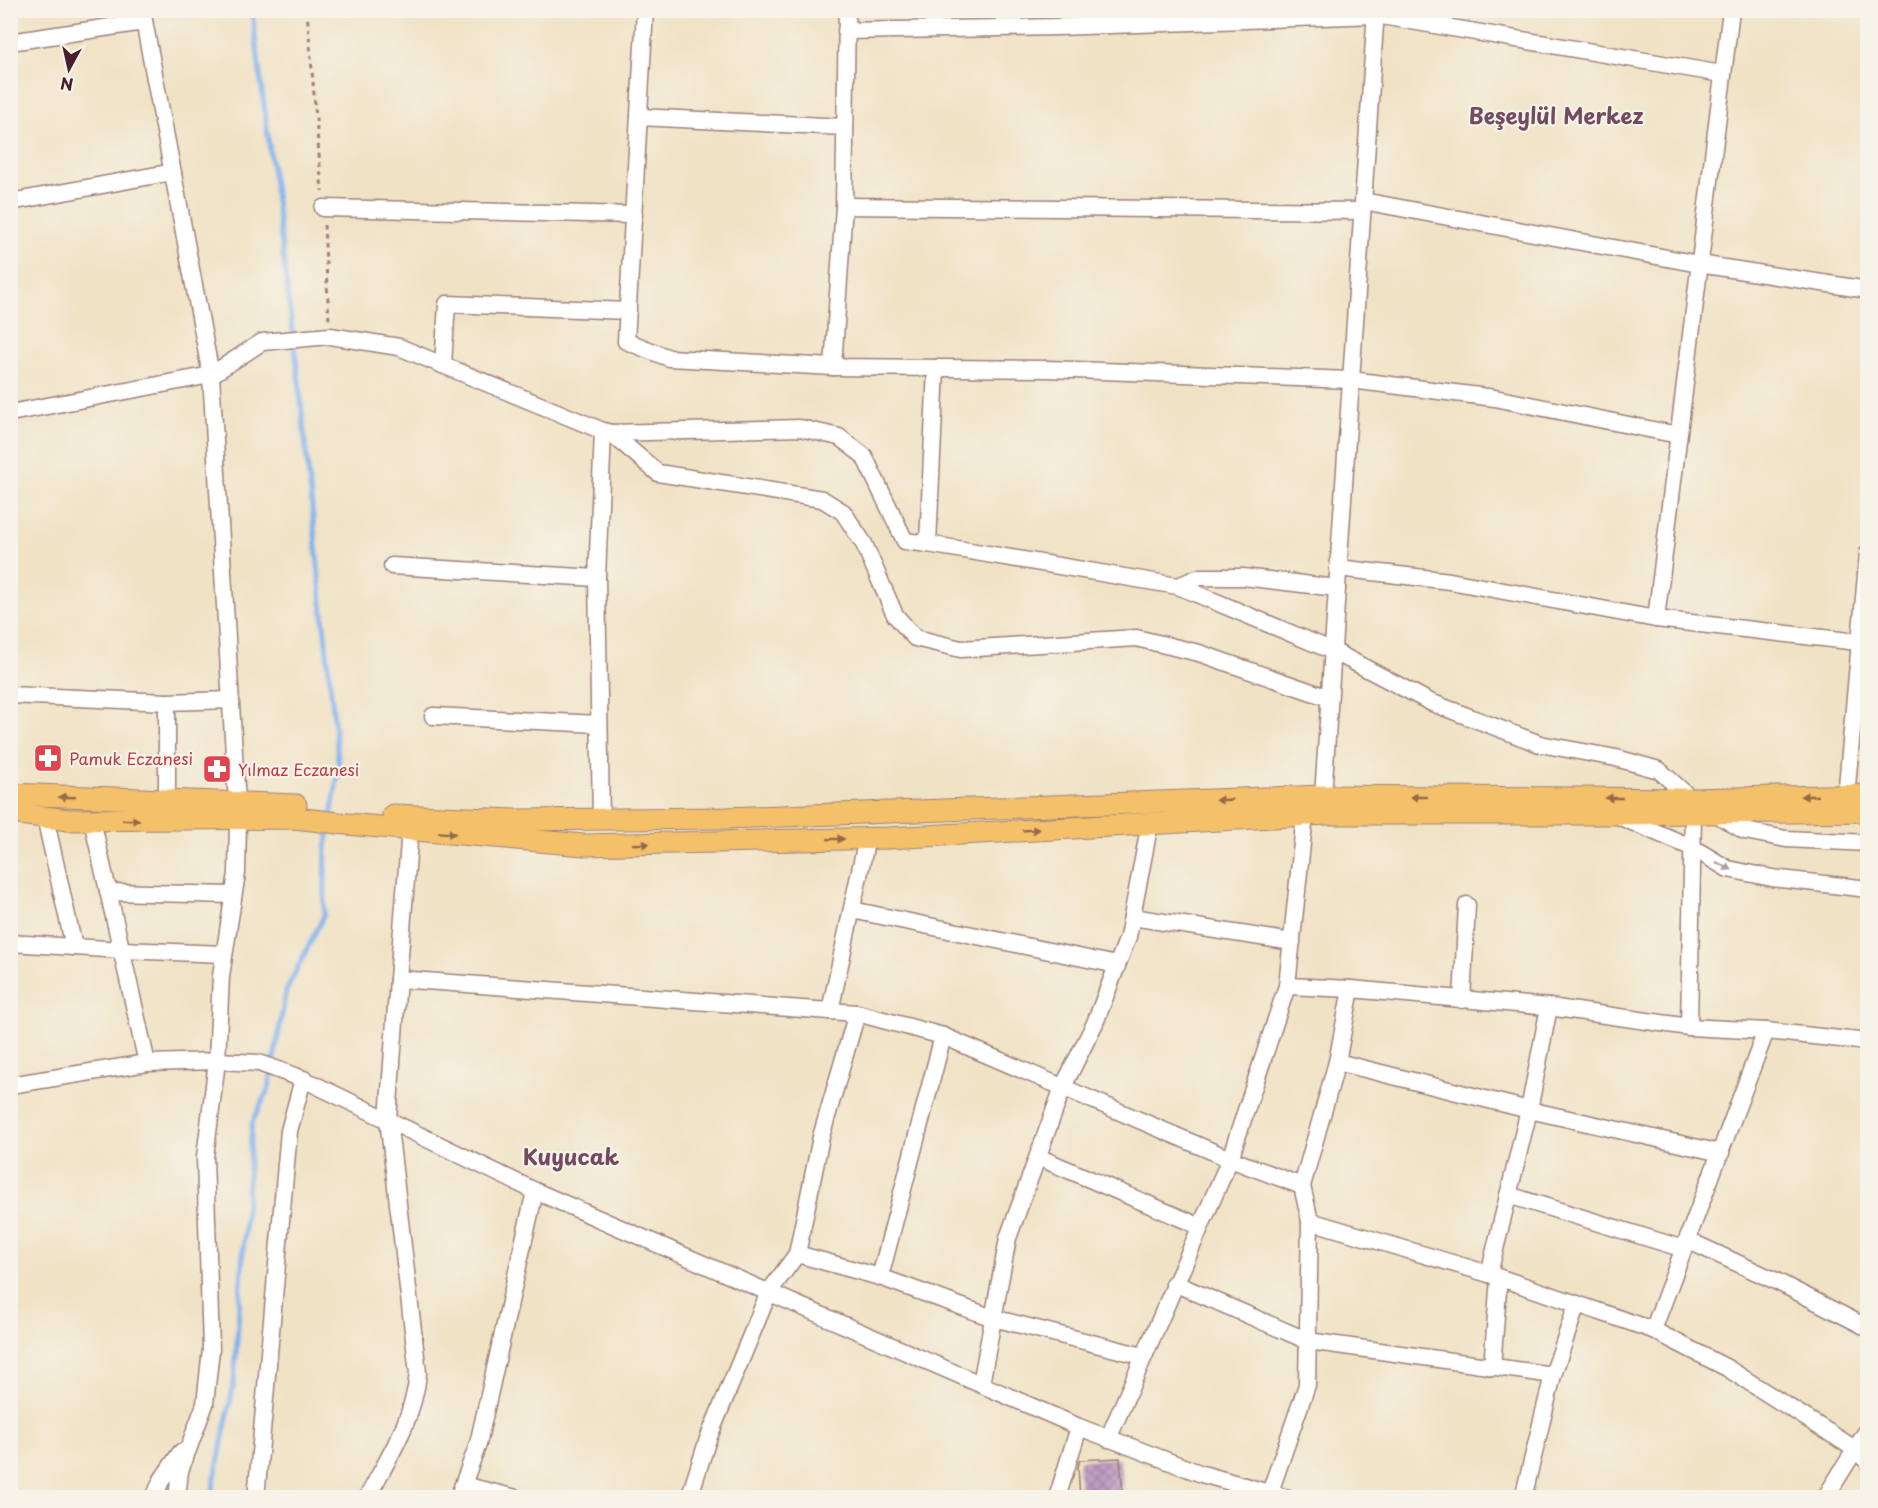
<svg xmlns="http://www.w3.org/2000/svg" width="1878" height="1508" viewBox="0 0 1878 1508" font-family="'Playpen Sans',sans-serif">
<defs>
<pattern id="building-cross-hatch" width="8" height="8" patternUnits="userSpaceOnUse" patternTransform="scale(1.5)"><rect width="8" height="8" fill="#bf9ec5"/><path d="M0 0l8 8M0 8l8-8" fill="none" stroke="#9d80a0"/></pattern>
</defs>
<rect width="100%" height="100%" fill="#f7f3e8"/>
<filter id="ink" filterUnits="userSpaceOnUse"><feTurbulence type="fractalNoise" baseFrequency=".0167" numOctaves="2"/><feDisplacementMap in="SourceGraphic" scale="12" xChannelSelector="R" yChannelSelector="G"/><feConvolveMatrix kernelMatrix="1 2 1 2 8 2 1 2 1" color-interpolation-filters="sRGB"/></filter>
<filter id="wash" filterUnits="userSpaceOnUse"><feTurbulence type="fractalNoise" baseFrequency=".008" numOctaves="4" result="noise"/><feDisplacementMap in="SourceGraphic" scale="24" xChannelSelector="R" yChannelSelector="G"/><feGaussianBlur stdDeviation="1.35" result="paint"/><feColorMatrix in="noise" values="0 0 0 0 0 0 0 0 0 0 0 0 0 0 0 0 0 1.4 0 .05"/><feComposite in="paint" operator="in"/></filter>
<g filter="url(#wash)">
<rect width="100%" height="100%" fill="#f0e2c5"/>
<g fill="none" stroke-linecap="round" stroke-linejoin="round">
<g stroke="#83b2ed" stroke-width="5">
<path d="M252,10l47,372 40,386 -8,50"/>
<path d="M211,1498l23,-115 18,-260 17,-35 17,-97 38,-76 2,-67 4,-21"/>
</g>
</g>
<g id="blocks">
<path fill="url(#building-cross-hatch)" d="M1120,1458l3,39h-43l-2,-30 2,-7z"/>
</g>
</g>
<g filter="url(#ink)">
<use href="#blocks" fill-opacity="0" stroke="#9d8078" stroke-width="1.5"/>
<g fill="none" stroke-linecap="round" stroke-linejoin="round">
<g stroke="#9d8078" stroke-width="19">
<g id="minor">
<path d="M142,10l69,365 27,444 -1,54 -16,103 -4,85 -12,96 6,192 -6,55 -25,67 -3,27"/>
<path d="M645,10l-19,331 43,17 164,9 214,2 304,11 144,18 183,37"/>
<path d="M846,31l212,-4 318,-12 346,59"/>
<path d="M10,42l134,-20"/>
<path d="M639,117l206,10"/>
<path d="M1363,201l336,63 169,26"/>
<path d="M10,202l163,-30"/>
<path d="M844,206l518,5"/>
<path d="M323,208l311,7"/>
<path d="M443,365l4,-61 181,7"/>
<path d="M833,367l11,-161 3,-196"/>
<path d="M936,368l-8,176 250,42 155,65 97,51 110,42 76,14 43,12 32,29 54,32 41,8 82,4"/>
<path d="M10,413l201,-38 51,-33 68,-6 69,11 204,84 8,2 47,40 164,26 21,13 21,32 31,71 20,23 46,11 175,-11 63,15 130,45"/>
<path d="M611,433l189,-5 39,9 25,19 41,85 23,3"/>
<path d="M392,566l205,12"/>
<path d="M1338,568l112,13 206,38 202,23"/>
<path d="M1178,586l22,-9h43l94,11"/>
<path d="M1656,619l75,-609"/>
<path d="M10,695l157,7 64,-2"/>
<path d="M433,716l166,8"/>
<path d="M167,800v-98"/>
<path d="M1325,805l-2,-9 53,-786"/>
<path d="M1845,808l23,-255"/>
<path d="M1618,816l75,32 35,21 44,9 96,11"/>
<path d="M45,817l29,130"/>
<path d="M601,819l-4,-241 6,-147"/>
<path d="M92,820l55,243"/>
<path d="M108,892l125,3"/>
<path d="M852,910l265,55"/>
<path d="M1132,917l160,25"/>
<path d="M10,943l112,7 102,4"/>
<path d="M398,979l12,-149"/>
<path d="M1287,986l64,3 198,18 140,20 77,4 102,11"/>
<path d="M1462,1000l5,-95"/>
<path d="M830,1011l37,-173"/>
<path d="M1689,1027l4,-213 -2,-12"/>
<path d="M1337,1062l192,48 192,43"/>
<path d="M10,1085l137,-22 70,-2 42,2 44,16 232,112 544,236 123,47 85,24"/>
<path d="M1038,1157l161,69"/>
<path d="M1302,1186l35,-124 14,-73"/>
<path d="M1508,1195l176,54"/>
<path d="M1687,1240l89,41 92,47"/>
<path d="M797,1254l83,23 113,41 150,38"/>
<path d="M1489,1274l40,-164 20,-103"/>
<path d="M880,1277l63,-241"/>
<path d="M1174,1283l134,58 245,34"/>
<path d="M1653,1330l113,-299"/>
<path d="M1492,1367l7,-89"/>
<path d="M981,1384l27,-146 55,-151 32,-64 33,-86 22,-114"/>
<path d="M1108,1439l122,-280 57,-173 18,-171"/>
<path d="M463,1485l53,13"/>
<path d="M154,1498l7,-17 20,-29"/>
<path d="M256,1498l33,-367 14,-52"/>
<path d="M367,1498c21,-40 47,-78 51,-125l-30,-254 10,-140 459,34 86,23 287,123 72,27 8,35 179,53 164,56 74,38 128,81 13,13"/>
<path d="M458,1498l20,-54 57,-253"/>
<path d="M689,1498l19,-59 61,-147 28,-38 24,-117 36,-124"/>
<path d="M1057,1498l22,-71"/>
<path d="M1268,1498l39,-113 3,-164"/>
<path d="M1523,1498l30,-123 24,-71"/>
<path d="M1825,1498l43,-69"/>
</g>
</g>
<g stroke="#9d8078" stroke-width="23">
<g id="major">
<path d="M10,794l286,11"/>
<path d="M10,813l59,7 226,-2 52,6 237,21 304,-7 439,-24h287l254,-3"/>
<path d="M393,815l121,5 212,-2 597,-22 368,3 177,-4"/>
</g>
</g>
<g stroke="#9d8078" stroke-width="3" stroke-dasharray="4.5 4.5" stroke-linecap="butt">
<path d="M307,10l15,181"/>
<path d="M324,225l5,95"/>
</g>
<use href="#minor" stroke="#fff" stroke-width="16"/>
<use href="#major" stroke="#f4c16b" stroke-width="21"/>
</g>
<defs><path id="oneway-solid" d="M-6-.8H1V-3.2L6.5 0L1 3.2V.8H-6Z" transform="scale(1.5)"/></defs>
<g fill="#966848">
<use href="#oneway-solid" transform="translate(1809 796) rotate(179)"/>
<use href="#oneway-solid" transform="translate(67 797) rotate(-178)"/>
<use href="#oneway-solid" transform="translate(1419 797) rotate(-180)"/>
<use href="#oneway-solid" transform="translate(1614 798) rotate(-180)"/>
<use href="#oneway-solid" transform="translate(1224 800) rotate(178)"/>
<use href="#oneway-solid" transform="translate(131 820)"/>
<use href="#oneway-solid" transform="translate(1031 830) rotate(-3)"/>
<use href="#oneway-solid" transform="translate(447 833) rotate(5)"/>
<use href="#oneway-solid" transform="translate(836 839) rotate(-1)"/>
<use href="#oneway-solid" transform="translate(641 844) rotate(-1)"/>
</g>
<use fill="#ae9aa0" href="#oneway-solid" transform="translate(1724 866) rotate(26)"/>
</g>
<defs>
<g id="pharmacy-square" transform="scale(1.5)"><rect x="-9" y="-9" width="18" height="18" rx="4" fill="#e0444e" stroke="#f7f3e8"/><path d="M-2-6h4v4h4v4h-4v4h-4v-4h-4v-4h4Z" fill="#fff"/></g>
</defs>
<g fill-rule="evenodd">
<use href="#pharmacy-square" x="48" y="758"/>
<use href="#pharmacy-square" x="217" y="769"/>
</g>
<g text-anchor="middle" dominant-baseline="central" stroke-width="4.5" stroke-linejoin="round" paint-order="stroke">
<g font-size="16" fill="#be3a42" stroke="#f7f3e8" text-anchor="start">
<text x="69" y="758">Pamuk Eczanesi</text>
<text x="238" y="769">Yılmaz Eczanesi</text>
</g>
<g font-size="22" font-weight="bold" fill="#734b61" stroke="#f7f3e8">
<text x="1556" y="114">Beşeylül Merkez</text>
<text x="571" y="1155">Kuyucak</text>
</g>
</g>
<rect width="1878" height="1508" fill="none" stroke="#f7f3e8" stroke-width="36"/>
<g transform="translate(69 69) rotate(188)" stroke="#f7f3e8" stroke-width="4.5" paint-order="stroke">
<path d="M0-4.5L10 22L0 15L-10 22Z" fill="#4a1f2b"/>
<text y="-9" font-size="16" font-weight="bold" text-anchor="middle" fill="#4a1f2b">N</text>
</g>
</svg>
